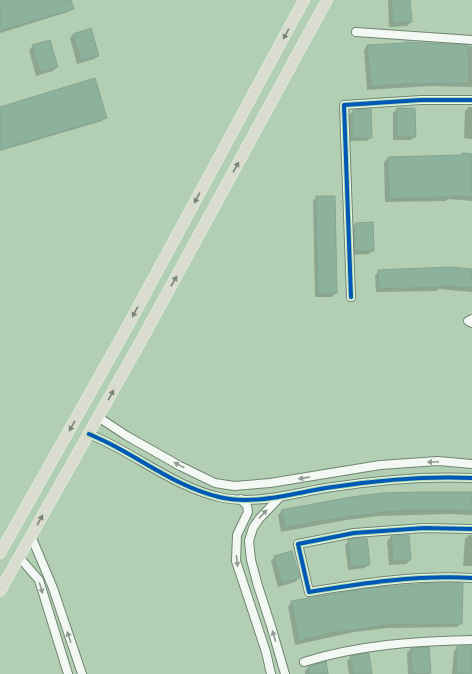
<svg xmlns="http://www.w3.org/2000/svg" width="472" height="674" viewBox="0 0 472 674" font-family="Jost,sans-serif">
<rect width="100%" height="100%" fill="#b2cfb3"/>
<g fill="#0003">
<path d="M0,0h70l2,8 -4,4 -68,21z"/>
<path d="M388,0h21l2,22 -4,4 -18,1z"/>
<path d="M74,34l24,21 -4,4 -17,5 -7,-26z"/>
<path d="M414,43l58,3v41l-42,-1 -63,4 -3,-40 3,-4z"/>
<path d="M33,46l24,21 -4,4 -17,5 -7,-26z"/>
<path d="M0,107l106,10 -4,4 -102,30z"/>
<path d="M469,107h3v32l-8,-1 1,-27z"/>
<path d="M397,109h17l1,27 -4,4h-18v-27z"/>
<path d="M353,111l18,26 -4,4h-17l-1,-26z"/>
<path d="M462,154l10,1v46l-24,-2 -2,2 -61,1 -1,-40 4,-4 73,-2z"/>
<path d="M317,197l19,96 -4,4h-17l-2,-96z"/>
<path d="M355,224l18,26 -4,4 -17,1 -1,-28z"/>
<path d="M472,270v22l-34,-3 -1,2 -61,1 -1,-17 4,-4z"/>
<path d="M472,494v21l-22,-1 -71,2 -32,4 -66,12 -3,-17 4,-4z"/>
<path d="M469,535h3v31h-9l2,-27z"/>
<path d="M408,536l2,24 -4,4 -17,1 -2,-24 4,-4z"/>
<path d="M349,541l20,23 -4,4 -17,2 -3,-25z"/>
<path d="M275,557l24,21 -4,4 -17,5 -7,-26z"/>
<path d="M292,602l169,21 -4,4 -68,1 -35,4 -59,13 -7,-39z"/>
<path d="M458,647h14v27h-20l2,-23z"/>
<path d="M428,648l2,24 -2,2h-20l-1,-21 4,-4z"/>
<path d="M351,657l20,17h-22l-2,-13z"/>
<path d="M309,667l18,7h-22v-3z"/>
</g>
<g fill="#8cb29c" stroke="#88a491">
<path d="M0,0h71l3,9 -74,22z"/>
<path d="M391,0h19l2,22 -19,1z"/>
<path d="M91,28l8,28 -18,5 -8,-27z"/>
<path d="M50,40l8,27 -18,5 -8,-27z"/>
<path d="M404,42l64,3 1,38 -70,1 -28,3 -4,-42 37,-2z"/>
<path d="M95,78l12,40 -107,32v-43z"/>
<path d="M397,108h18l1,29h-19z"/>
<path d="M365,109h6l1,29h-19v-28z"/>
<path d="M462,153l10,1v43l-21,-1v1l-62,2 -1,-42 74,-2z"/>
<path d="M316,196h19l2,97 -19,1z"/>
<path d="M373,222l1,29h-19v-28z"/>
<path d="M450,267l22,2v19l-30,-2v1l-63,2 -1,-19z"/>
<path d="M422,492h50v19l-56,-1 -32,2 -66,9 -33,7 -4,-18 70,-13 32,-4z"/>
<path d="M409,535l2,25 -18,1 -2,-25z"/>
<path d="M355,538h12l3,27 -19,2 -3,-27z"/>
<path d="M292,551l8,27 -18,5 -8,-27z"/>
<path d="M431,583h32l-1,41h-68l-68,10 -27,7 -8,-40 79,-13z"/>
<path d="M457,646h15v28h-16z"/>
<path d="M429,647l2,26 -19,1 -1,-26z"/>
<path d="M369,653l3,21h-19l-3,-18z"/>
<path d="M326,661l2,13h-19l-1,-7z"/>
</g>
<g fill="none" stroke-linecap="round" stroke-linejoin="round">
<g stroke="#708671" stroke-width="10">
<g id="minor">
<path d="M356,32l116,8"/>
<path d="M351,297l-7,-192 77,-5h51"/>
<path d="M472,319l-4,2 4,2"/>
<path d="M98,417l29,19 53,30 35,17 19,3 36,-3 110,-18 58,-4 34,3"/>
<path d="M89,434c9,4 18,8 27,13 34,18 65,41 103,50 38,9 77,-5 114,-10 46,-7 93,-11 139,-9"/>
<path d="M280,497l-21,22 -6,9 -4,13 2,19 7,26 13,40 14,48"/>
<path d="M241,499l6,7 1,6 -11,23 -1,26 30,91 5,22"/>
<path d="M472,529l-48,-1 -70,5 -56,11 11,48c54,-9 108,-17 163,-14"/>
<path d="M31,536l22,52 29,86"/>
<path d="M19,557l20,23 29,94"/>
<path d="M304,662c54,-17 111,-21 168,-22"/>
</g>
</g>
<g stroke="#dce9dd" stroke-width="12">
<g id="major">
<path d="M0,553l125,-222 179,-331"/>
<path d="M0,591l141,-250 186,-341"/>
</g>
</g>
<use href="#minor" stroke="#f3f8f4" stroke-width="8"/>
<use href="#major" stroke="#dbdcd0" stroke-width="10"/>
<g stroke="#a5dca7" stroke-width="6">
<g id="cycleway">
<path d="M351,297l-7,-192 77,-5h51"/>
<path d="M89,434c9,4 18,8 27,13 34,18 65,41 103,50 38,9 77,-5 114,-10 46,-7 93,-11 139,-9"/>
<path d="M472,529l-48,-1 -70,5 -56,11 11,48c54,-9 108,-17 163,-14"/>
</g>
</g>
<use href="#cycleway" stroke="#0057b8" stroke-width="4"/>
</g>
<defs><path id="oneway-solid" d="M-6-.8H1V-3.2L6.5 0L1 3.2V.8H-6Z"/></defs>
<g fill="#788474">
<use href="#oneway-solid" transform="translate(286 34) rotate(118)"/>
<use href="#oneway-solid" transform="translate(236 167) rotate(-61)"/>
<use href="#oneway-solid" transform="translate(197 198) rotate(118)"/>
<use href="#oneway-solid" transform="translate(174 281) rotate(-61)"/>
<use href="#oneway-solid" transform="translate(135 312) rotate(118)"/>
<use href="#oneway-solid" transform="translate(111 395) rotate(-61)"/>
<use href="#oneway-solid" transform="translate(72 426) rotate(119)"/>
<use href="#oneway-solid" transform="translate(40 520) rotate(-61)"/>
</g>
<g fill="#909c91">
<use href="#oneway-solid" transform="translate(433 462) rotate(178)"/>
<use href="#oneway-solid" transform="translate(179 465) rotate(-152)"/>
<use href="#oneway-solid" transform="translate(304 478) rotate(171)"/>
<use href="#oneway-solid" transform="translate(263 514) rotate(-47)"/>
<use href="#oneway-solid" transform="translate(237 561) rotate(83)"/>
<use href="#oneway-solid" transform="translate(41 588) rotate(73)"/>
<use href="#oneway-solid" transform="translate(274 636) rotate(-106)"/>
<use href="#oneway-solid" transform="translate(69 637) rotate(-109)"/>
</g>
</svg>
